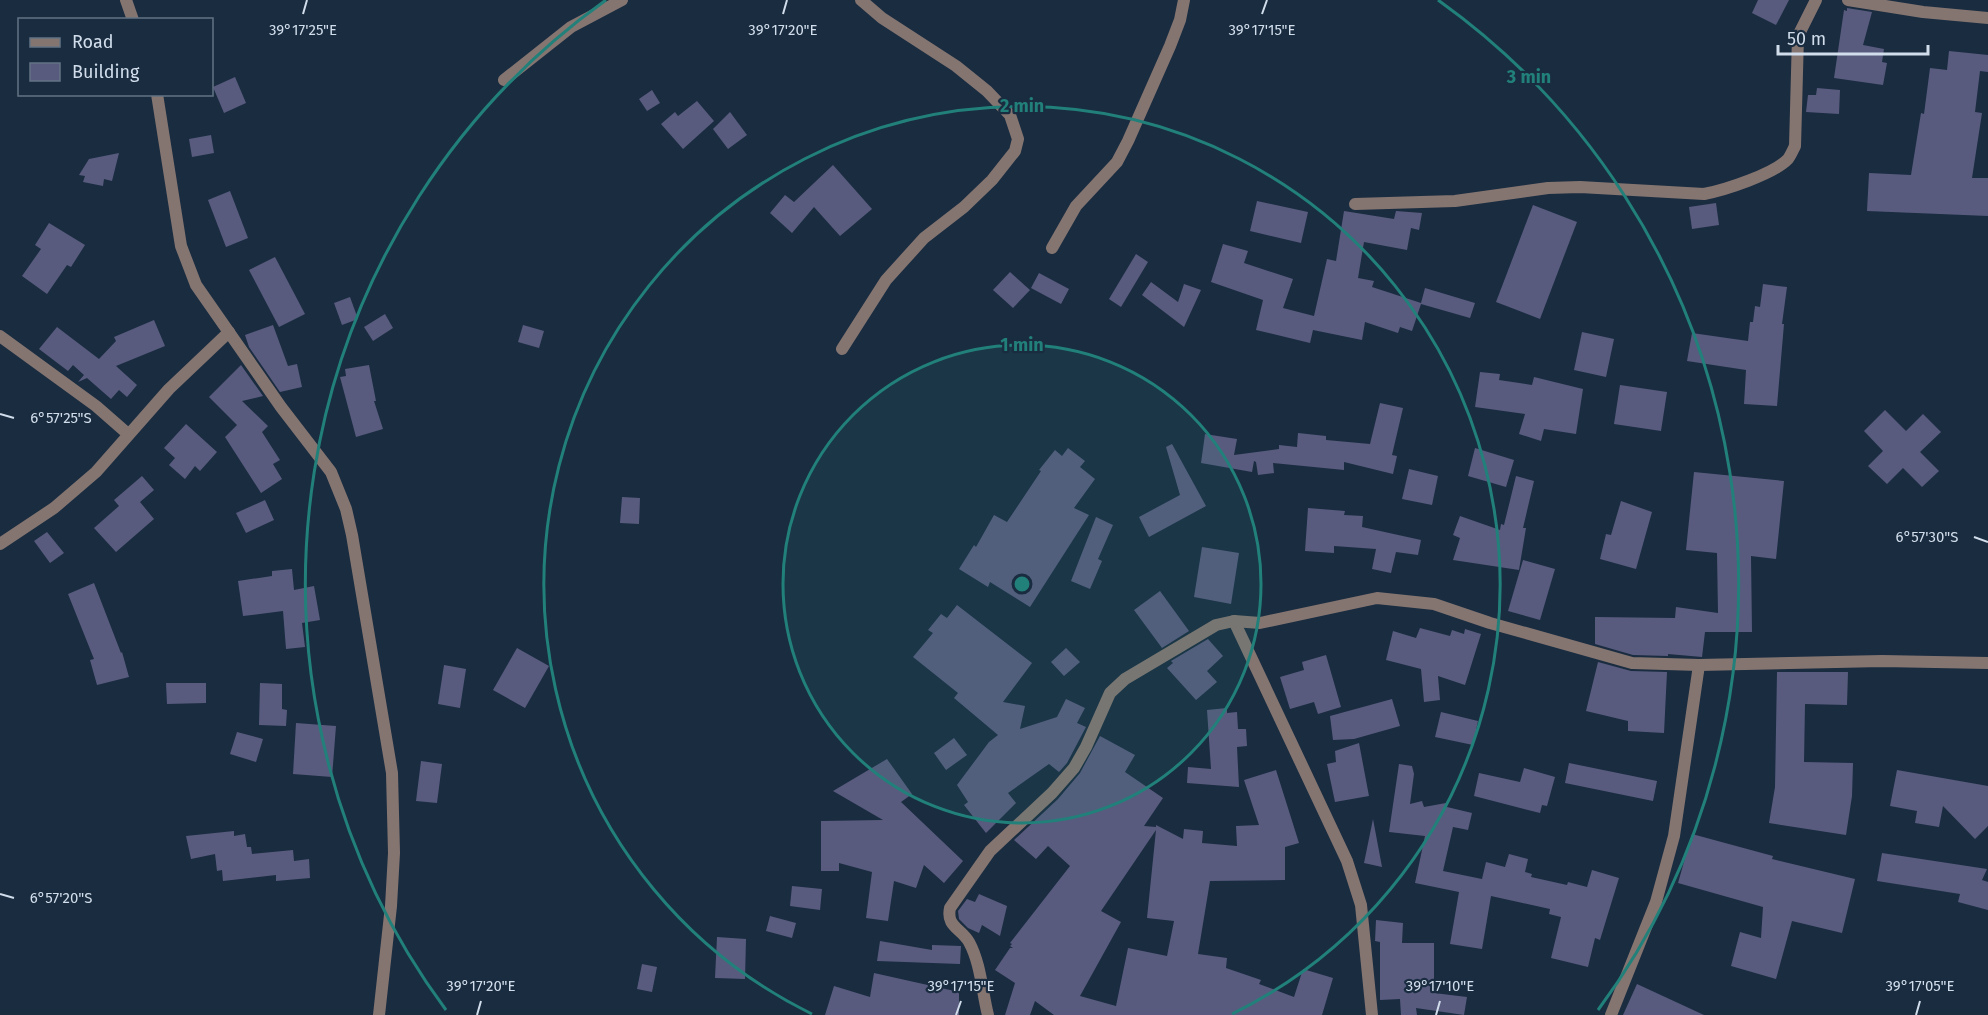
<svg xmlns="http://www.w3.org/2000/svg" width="1988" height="1015" viewBox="0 0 1988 1015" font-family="'Fira Sans',sans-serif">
<rect width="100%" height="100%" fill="#1a2c40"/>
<g fill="#585b7e" fill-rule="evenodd">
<path d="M1758,0h31l-13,25 -24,-12z"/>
<path d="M1847,8l25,4 -9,33 21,4 -2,13 5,1 -4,22 -49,-7 10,-68 3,1z"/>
<path d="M1949,51l39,4v17l-8,-1 -5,41 7,1 -10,65h16v38l-121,-5 2,-38 42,2 10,-62 3,1 6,-46 17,2z"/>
<path d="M235,77l11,26 -22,10 -11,-26z"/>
<path d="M1817,88l23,2 -1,24 -33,-2 2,-17h8z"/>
<path d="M652,90l8,13 -13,8 -8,-12z"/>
<path d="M697,101l17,20 -31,28 -22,-25 14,-12 3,4z"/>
<path d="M730,112l17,23 -19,14 -15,-20z"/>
<path d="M211,135l3,18 -22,4 -3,-18z"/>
<path d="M119,153l-7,28 -8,-2 -1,7 -20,-4 2,-6 -6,-1 10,-16z"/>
<path d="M833,165l39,44 -32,27 -26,-29 -22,26 -22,-20 15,-18 9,7z"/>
<path d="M230,191l18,47 -22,9 -18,-47z"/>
<path d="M1257,201l51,11 -7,31 -51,-12z"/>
<path d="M1716,203l3,22 -27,4 -3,-22z"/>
<path d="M1533,205l44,17 -37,97 -44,-17z"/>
<path d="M1344,211l50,8 2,-8 26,2 -3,17 -8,-2 -4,22 -43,-8 -6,36 16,3 -2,6 49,16 4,-15 50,15 -5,15 -49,-14 -9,27 -12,-4 -2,6 -33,-11 -3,18 -49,-10 -3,13 -54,-13 7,-30 -52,-18 12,-38 25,7 -4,12 49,16 -10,29 31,8 13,-57 9,2z"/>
<path d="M49,223l36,22 -14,22 -4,-2 -20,29 -25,-18 19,-27 -6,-4z"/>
<path d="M1136,254l12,8 -27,45 -12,-8z"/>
<path d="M275,257l30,57 -26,13 -30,-57z"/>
<path d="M1010,272l20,18 -17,18 -20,-18z"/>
<path d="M1039,273l30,16 -8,15 -30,-16z"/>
<path d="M1151,282l27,20 6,-18 17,6 -17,37 -42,-32z"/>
<path d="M1763,284l24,3 -5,37h2l-7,82 -33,-2 2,-34 -59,-9 5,-28 56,8 2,-19h3l2,-16 5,1z"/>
<path d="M350,297l8,22 -16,6 -8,-22z"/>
<path d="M385,314l8,14 -20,13 -9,-14z"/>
<path d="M154,320l11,26 -49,20 21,19 -10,12 -8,-7 -8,9 -24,-21 -9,4 6,-7 -11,-10 -5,6 -29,-22 18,-22 42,32 17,-18 -2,-4z"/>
<path d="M273,325l15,41 9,-2 5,23 -22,5 -31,-45 -4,-12z"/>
<path d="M523,325l21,6 -5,17 -21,-6z"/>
<path d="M1582,332l32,7 -8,38 -32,-7z"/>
<path d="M241,365l22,31 -21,5 26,25 -6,6 18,28 -7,4 9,15 -21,14 -36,-56 12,-12 -28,-28z"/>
<path d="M369,365l7,36h-2l9,28 -27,8 -16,-60 6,-1 -1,-7z"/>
<path d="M1480,372l20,2 -1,6 33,5 2,-8 49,12 -7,45 -32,-5 -3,12 -22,-7 6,-20 -50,-7z"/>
<path d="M1620,385l47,7 -6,39 -47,-7z"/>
<path d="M1380,403l23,5 -11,47 5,1 -4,18 -49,-12v8l-71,-7 1,10 -16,2 -2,-13 -2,-1 -2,11 -51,-9 4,-29 32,5 -3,16 45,-6v-4l18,2 1,-14 28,3v4l44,4z"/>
<path d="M1885,410l21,21 17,-17 18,18 -21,20 19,19 -17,16 -19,-19 -16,16 -19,-18 15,-15 -19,-20z"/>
<path d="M186,424l31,28 -17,19 -5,-5 -10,13 -16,-14 6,-7 -11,-10z"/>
<path d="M1172,444l34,62 -57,31 -10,-20 41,-22 -14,-48z"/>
<path d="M1068,448l17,13 -5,6 15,12 -21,29 15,7 -59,92 -40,-25 -2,5 -29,-18 15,-24 2,2 18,-32 13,7 34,-51 -2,-1 16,-20 7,6z"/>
<path d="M1475,448l39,12 -8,27 -38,-11z"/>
<path d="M1409,469l29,7 -6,29 -30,-6z"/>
<path d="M1694,472l90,9 -8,78 -25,-3 1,76h-47l-3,25 -34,-3v2l-35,-1 -38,-11v-27l80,1 1,-11 42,6 -1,-60 -31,-3z"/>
<path d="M142,476l12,14 -14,12 14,17 -38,33 -22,-24 25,-22 -5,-6z"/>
<path d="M1516,476l18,5 -11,47h3l-7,42 -66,-10 7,-22 -7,-3 7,-19 40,14 1,-6 3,1z"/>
<path d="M622,497l18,1 -1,26 -19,-1z"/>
<path d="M265,500l9,20 -28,13 -10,-20z"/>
<path d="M1621,501l31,11 -16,57 -36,-10 6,-25 5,1z"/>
<path d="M1308,508l37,3 -1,4 19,1 -1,11 59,13 -3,15 -22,-3 -5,21 -19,-4 4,-20 -42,-3v7l-29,-2z"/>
<path d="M1096,517l17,8 -15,34 4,2 -12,28 -19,-8z"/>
<path d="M47,532l17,21 -14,10 -16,-22z"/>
<path d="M1202,547l37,6 -8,51 -37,-7z"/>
<path d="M1523,560l32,9 -15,51 -32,-9z"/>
<path d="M292,569l2,21 20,-4 6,34 -18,3 3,24 -19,2 -3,-38 -40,5 -5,-35 34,-5v-5z"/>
<path d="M94,583l27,70 1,-1 7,25 -32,8 -7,-25 4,-1 -26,-65z"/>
<path d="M1160,591l29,40 -27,17 -28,-38z"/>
<path d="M957,605l75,58 -29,39 22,4 -5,23 37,-12 9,-18 19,9 -8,15 9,4 -19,36 -8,9 -10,-8 -41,29 8,10 -30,30 -22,-28 4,-3 -11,-17 32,-43 9,-7 -44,-37 4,-5 -45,-36 20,-24 -5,-3 13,-16 6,4z"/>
<path d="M1420,628l30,8 2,-6 12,4 1,-5 16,5 -16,51 -27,-9 2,24 -16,2 -3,-33 -35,-9 7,-29 23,7z"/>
<path d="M1208,639l15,17 -16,15 10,11 -21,18 -29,-32 6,-5 -2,-2z"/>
<path d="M517,648l32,18 -24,42 -32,-18z"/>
<path d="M1066,648l14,14 -16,14 -13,-14z"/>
<path d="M1326,655l15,52 -23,7 -4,-12 -24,7 -10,-32 24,-7 -2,-8z"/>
<path d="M1598,662l33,9 36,1 -3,61 -36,-2v-10l-42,-10z"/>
<path d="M444,665l22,4 -6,39 -22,-4z"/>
<path d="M1777,672h71l-1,33 -42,-1 -1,58 49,1 -1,33 -6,39 -77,-12 6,-36z"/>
<path d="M166,683h40v20l-39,1z"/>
<path d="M260,683l22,1v25l5,1 -1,16 -27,-1z"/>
<path d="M1392,699l8,27 -46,13 -21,1 -3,-24z"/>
<path d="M1227,708v5l10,-1 1,17h8l1,17 -10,1 2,40 -52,-4 1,-16 23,2 -4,-59z"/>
<path d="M1441,712l37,9 -5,24 -38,-8z"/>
<path d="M296,723l40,3 -4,51 -39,-3z"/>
<path d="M237,732l26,7 -7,23 -26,-8z"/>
<path d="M1100,736l35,19 -10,17 38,26 -19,28 12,1v-2l27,14 1,-10 19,2 -1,12 35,3 -1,-20 23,-1 -15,-45 32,-10 23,73 -14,4v33l-75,1 -12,73 29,4 -1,10 35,12 -2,4 35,13 9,-28 30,9 -11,37h-268l-19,-14 -5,14h-25l10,-32 -20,-13 15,-22h3l-3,-2 2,-2 -2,-1 60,-77 -22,-20 -12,13 -22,-19 44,-41 22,-26zM1156,830l-9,88 27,3 -7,35 -39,-8 -12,58 -36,-10 41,-74 -20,-11z"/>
<path d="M954,738l13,17 -21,15 -12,-17z"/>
<path d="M1359,743l10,53 -34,6 -8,-38 9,-2 -1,-11z"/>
<path d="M887,759l25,35 -11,8 62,59 -19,22 -20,-18 -8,23 -22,-7 -6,40 -22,-3 6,-46 -33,-9v8h-18v-50l62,-1 -50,-29z"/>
<path d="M421,761l21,3 -5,39 -21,-2z"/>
<path d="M1569,763l88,18 -4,20 -88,-18z"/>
<path d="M1399,764l13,2 2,8 -4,30 12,-3 2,6 22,-4 1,4 25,6 -4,17 -15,-3 -10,44 39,8 4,-17 19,5 4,-13 19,5 -3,13 7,2 -1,3 36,8 1,-3 19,5 5,-17 27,8 -19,62 -5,-2 -7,29 -37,-9 10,-41 -12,-3 1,-5 -59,-13 -9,53 -32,-5 9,-52 -44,-9 10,-47 -36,-4z"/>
<path d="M1524,768l31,9 -8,29 -5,-1 -2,8 -66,-17 5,-23 41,9z"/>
<path d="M1897,770l91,16v40l-13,13 -32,-33 -4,21 -24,-4 2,-12 -27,-5z"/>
<path d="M1373,819l9,48 -18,-4z"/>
<path d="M234,831v5l11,-2 2,13h4l1,7 41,-4 1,11 15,-2 1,19 -34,3v-6l-53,6 -1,-11 -5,1 -2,-17 -24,5 -5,-23z"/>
<path d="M1692,834l81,22 -1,3 83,20 -13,54 -50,-12 -16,58 -45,-13 9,-34 21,6 2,-31 -85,-24z"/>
<path d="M1882,853l105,16 -5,11 6,2v28l-30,-8 2,-8 -83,-13z"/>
<path d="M792,886l30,3 -2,21 -30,-4z"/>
<path d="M979,894l28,12 -7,30 -18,-11 -3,8 -11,-5 -9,-9 -1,-8 9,-12 8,3z"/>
<path d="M770,916l26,7 -4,15 -26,-7z"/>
<path d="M1376,920l27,3 -1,20h32v50l33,4 -3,18 -48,-7 1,7h-16l-1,-16 -20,1v-58l-5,-1z"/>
<path d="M717,937l29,2 -1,40 -30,-1z"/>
<path d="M880,941l52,9v-5l29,1 -1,18 -83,-3z"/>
<path d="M642,964l15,3 -5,25 -15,-3z"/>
<path d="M874,973l85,19v23h-134l9,-29 36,11z"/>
<path d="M1637,984l67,31h-81z"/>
</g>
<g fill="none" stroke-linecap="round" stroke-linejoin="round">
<g stroke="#847571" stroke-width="12">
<path d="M126,0l7,20"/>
<path d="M1848,0l75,12 65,6"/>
<path d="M504,80l67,-53 51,-27"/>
<path d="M157,94l24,152 15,39 85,122 50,65 15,37 6,26 40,238 2,80 -3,53 -12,109"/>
<path d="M1355,204l100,-3 93,-13 32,-1 124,7c21,-4 70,-20 84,-35 3,-4 5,-9 7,-13l3,-110 18,-36"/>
<path d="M1052,248l24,-42 41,-44 11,-21 42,-95 10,-26 4,-20"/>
<path d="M0,336l96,70 32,28"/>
<path d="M842,349l44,-69 38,-42 40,-31 28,-27 23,-29 3,-12 -8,-24 -23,-24 -31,-25 -74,-48 -21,-18"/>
<path d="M0,544l54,-36 42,-36 73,-83 60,-57"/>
<path d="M1234,621l113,240 14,44 11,110"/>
<path d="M988,1015c-6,-23 -7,-51 -19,-73 -8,-14 -23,-15 -19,-34l40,-57 62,-58 22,-25 12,-21 24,-54 15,-14 91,-54 18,-4 26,2 117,-25 57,6 56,19 142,40 67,2 183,-4 106,2"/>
<path d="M1611,1015l45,-113 18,-66 25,-171"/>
</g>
</g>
<path fill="none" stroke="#d1ddeb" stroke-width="2" d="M303,14l4,-14M783,14l4,-14M1262,14l5,-14M0,414l14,4M1974,537l14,5M0,894l14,4M477,1015l4,-14M956,1015l5,-14M1436,1015l4,-14M1916,1015l4,-14"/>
<circle cx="1022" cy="584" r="239" fill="#22807a" fill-opacity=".12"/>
<g fill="none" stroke="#22807a" stroke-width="3">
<circle cx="1022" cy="584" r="239"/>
<path d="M812 1014A478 478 0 1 1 1232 1014"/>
<path d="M446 1010A717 717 0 0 1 606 0M1438 0A717 717 0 0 1 1598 1010"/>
</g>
<g font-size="15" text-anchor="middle" fill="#d1ddeb" stroke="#1a2c40" stroke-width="4.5" stroke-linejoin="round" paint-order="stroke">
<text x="303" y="35">39°17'25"E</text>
<text x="783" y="35">39°17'20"E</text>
<text x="1262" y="35">39°17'15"E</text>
<text x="61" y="423">6°57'25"S</text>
<text x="1927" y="542">6°57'30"S</text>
<text x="61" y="903">6°57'20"S</text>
<text x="481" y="991">39°17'20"E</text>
<text x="961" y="991">39°17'15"E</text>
<text x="1440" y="991">39°17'10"E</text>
<text x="1920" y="991">39°17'05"E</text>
</g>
<circle cx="1022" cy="584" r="9" fill="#22807a" stroke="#1a2c40" stroke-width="3"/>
<g font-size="18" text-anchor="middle" font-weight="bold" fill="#22807a" stroke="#1a2c40" stroke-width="4.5" stroke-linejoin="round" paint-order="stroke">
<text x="1529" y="83">3 min</text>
<text x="1022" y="112">2 min</text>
<text x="1022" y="351">1 min</text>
</g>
<rect x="18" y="18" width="195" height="78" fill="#1a2c40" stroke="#637384" stroke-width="1.5"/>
<rect x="30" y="38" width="30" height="9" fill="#847571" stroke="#637384" stroke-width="1.5"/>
<text x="72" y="48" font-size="18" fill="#d1ddeb">Road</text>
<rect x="30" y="63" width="30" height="18" fill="#585b7e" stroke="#637384" stroke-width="1.5"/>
<text x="72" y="78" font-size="18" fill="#d1ddeb">Building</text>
<path d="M1778 45v9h150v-9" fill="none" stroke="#d1ddeb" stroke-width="3"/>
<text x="1787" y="45" font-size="18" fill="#d1ddeb" stroke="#1a2c40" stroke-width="4.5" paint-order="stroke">50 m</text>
</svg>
